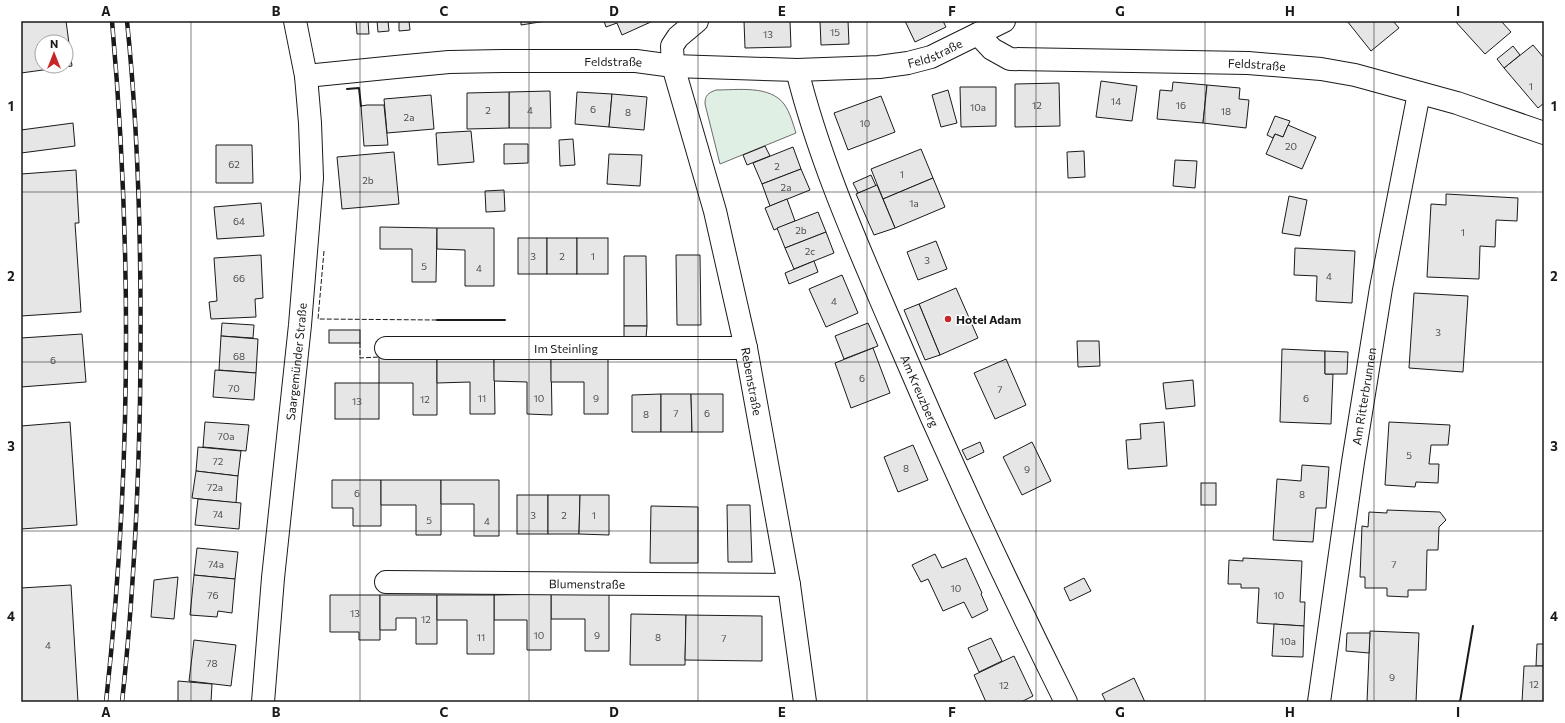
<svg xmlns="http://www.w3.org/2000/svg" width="1565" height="723" viewBox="0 0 1565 723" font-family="Commissioner,sans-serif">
<rect width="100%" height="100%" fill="#fff"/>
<path fill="#e0efe3" stroke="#6a6a6a" d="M716,90c21,0 54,-5 68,14 6,8 9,20 12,29l-76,31 -15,-60c0,-9 3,-11 11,-14z"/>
<g fill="#e6e6e6" stroke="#1a1a1a" fill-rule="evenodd">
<path d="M21,21h45l6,45 -51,7zM42,42h24v24h-24z"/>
<path d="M356,21h12l1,13h-12z"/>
<path d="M377,21h11l1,10 -11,1z"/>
<path d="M399,21h10l1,9 -11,1z"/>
<path d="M521,21h25l-25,4z"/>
<path d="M604,21h49l-31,14 -5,-12 -11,4z"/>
<path d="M744,21h46l1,26 -46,1z"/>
<path d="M820,21h28l1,23 -28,1z"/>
<path d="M905,21h38l3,6 -31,15z"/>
<path d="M1347,21h46l6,7 -28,23z"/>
<path d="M1455,21h46l10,11 -26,22z"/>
<path d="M1533,45l11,13v45l-6,5 -34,-40z"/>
<path d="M1513,46l7,9 -16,13 -7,-9z"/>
<path d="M1101,81l36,5 -5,35 -36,-4z"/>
<path d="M1173,82l34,3 -4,38 -46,-4 3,-29 12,1z"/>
<path d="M1059,83l1,43 -45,1v-43z"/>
<path d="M1207,85l33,3 -1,11 10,1 -3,28 -43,-5z"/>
<path d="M960,87h36v39l-35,1z"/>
<path d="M948,90l9,33 -16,4 -9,-32z"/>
<path d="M550,91l1,37h-42v-36z"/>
<path d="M509,92v36l-42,1v-36z"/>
<path d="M577,92l35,2 -3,33 -34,-3z"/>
<path d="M612,94l35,3 -3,33 -35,-3z"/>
<path d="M431,95l3,34 -47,4 -3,-34z"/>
<path d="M881,96l14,36 -47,18 -14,-37z"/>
<path d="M367,105h17l4,40 -24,1 -3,-40z"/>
<path d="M1275,116l15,5 -7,16 -8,-3 -2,4 -6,-3z"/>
<path d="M73,123l2,23 -54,7v-23z"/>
<path d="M1288,125l28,12 -14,32 -36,-15 9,-20 8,3z"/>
<path d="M471,131l3,31 -36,3 -2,-32z"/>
<path d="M573,139l2,26 -15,1 -1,-26z"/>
<path d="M504,144h24v19l-24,1z"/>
<path d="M216,145h36l1,38h-37z"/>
<path d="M765,146l5,10 -23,9 -4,-10z"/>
<path d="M793,147l8,22 -39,15 -9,-21z"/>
<path d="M921,149l12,29 -50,21 -12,-30z"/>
<path d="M1084,151l1,26 -17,1 -1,-26z"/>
<path d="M394,152l5,52 -57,5 -5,-52z"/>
<path d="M609,154l33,1 -2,31 -33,-2z"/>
<path d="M1175,160l22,1 -2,27 -22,-2z"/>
<path d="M801,169l9,21 -40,16 -8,-22z"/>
<path d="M76,170l3,53h-4l6,89 -60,4v-142z"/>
<path d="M871,175l5,11 -18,7 -5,-10z"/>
<path d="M933,178l12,29 -50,21 -12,-29z"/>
<path d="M877,185l18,43 -21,7 -18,-41z"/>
<path d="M504,190l1,21 -19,1 -1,-21z"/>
<path d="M1446,194l72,4 -1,23 -21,-1 -1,27 -15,-1 -1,33 -52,-2 4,-73 15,1z"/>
<path d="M1289,196l18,4 -7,36 -18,-3z"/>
<path d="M787,199l8,22 -21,9 -9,-22z"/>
<path d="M261,203l3,33 -47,3 -3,-32z"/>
<path d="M818,212l8,20 -41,16 -8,-20z"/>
<path d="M380,227l57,1 -1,54h-24v-33h-32z"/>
<path d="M437,228h57v58h-29v-36l-28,-1z"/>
<path d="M826,232l8,21 -40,16 -9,-21z"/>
<rect x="518" y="238" width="29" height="36"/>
<rect x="547" y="238" width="30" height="36"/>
<rect x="577" y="238" width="31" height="36"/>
<path d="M936,241l11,28 -29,11 -11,-28z"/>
<path d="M1295,248l60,3 -3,52 -36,-2 1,-25 -23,-1z"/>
<path d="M261,255l2,43 -8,1 1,18 -45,2 -2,-17 8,-1 -3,-43z"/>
<path d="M676,255h24l1,70h-24z"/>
<path d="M624,256h22l1,70h-23z"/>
<path d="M814,261l4,11 -29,12 -4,-11z"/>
<path d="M842,275l16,38 -32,14 -17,-38z"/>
<path d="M956,288l22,50 -38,17 -21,-51z"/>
<path d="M1414,293l54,3 -5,76 -54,-4z"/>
<path d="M919,304l21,51 -15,5 -21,-50z"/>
<path d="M222,323l32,2 -1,13 -32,-2z"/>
<path d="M868,323l10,23 -34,13 -9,-23z"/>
<path d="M624,326h23l-1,12h-22z"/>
<rect x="329" y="330" width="31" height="13"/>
<path d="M82,334l4,48 -65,5v-49z"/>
<path d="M221,336l37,3 -2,34 -37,-3z"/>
<path d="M1077,341h22l1,25 -22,1z"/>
<path d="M873,348l17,45 -39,15 -16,-45z"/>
<path d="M1282,349l43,2v23h8l-2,50 -51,-2z"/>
<path d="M1325,351l23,1 -1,22h-22z"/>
<path d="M379,357h58v58h-24v-32h-34z"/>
<path d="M437,357h57l1,57h-25v-32l-33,1z"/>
<path d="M494,357h57l1,58 -25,-1v-32l-33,-1z"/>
<path d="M551,357h57v57h-24v-32h-33z"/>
<path d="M1006,359l20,46 -31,14 -21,-46z"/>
<path d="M215,370l41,3 -2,27 -41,-3z"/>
<path d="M1193,380l2,26 -29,3 -3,-26z"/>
<rect x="335" y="383" width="44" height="36"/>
<path d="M661,394v38h-29v-37z"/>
<path d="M661,394h30l1,38h-31z"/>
<path d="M691,394h32v38h-31z"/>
<path d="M70,422l7,103 -56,4v-103z"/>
<path d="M205,422l44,3 -3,26 -43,-4z"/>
<path d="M1164,422l3,44 -39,3 -2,-29 15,-1 -1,-15z"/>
<path d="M1389,422l61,3 -2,20h-17l-2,19h10l-1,19 -22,-1 -1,5 -30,-2z"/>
<path d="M980,442l4,10 -17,8 -5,-10z"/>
<path d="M1032,442l19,39 -29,14 -19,-38z"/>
<path d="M913,445l15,35 -30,12 -14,-35z"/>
<path d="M198,447l43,4 -3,25 -42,-5z"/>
<path d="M1302,465l27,2 -3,41h-10l-3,34 -40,-2 4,-61 24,2z"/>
<path d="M196,471l42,5 -2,27 -44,-5z"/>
<path d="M332,480h49v46h-28v-18h-21z"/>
<path d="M381,480h60v55h-25v-30h-35z"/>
<path d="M441,480h58v56h-25v-32h-33z"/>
<rect x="1201" y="483" width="15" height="22"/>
<rect x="517" y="495" width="31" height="39"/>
<path d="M548,495h32l-1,39h-31z"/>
<path d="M580,495h29v40l-30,-1z"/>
<path d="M198,499l43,4 -2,26 -44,-4z"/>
<path d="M727,505h23l2,57h-24z"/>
<path d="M651,506l47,1v56h-48z"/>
<path d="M1387,510l53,2 6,8 -7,7 -1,23h-11l-1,40h-18v7l-21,-1v-8h-22v-11h-5l2,-51 6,1 1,-15 18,1z"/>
<path d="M197,548l41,4 -3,27 -41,-4z"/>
<path d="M935,554l7,14 24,-10 16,35 -1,1 7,16 -16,8 -8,-16 -21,9 -15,-32 -7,3 -9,-17z"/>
<path d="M1243,558l59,3 -2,41h5l-1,24 -47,-3 2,-35h-18v-4h-13l1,-24 14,1z"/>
<path d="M194,575l41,4 -3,34 -14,-2 -1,6 -27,-2z"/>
<path d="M178,577l-4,42 -23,-2 3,-37z"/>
<path d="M1084,578l7,13 -21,10 -6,-13z"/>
<path d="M71,585l7,117h-57v-114z"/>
<path d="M551,594h58v57h-24v-32h-34z"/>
<path d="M551,594v56h-24v-30h-33v-25z"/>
<path d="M330,595h50v45h-21v-8h-29z"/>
<path d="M380,595h57v49h-21v-26h-20v12h-16z"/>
<path d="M437,595h57v59h-27v-34h-30z"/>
<path d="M631,614l55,1 -1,50h-55z"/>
<path d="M686,615l76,1v45l-77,-1z"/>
<path d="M1274,624l30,2 -1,31 -31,-1z"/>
<path d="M1370,631l49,2 -3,69h-49z"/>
<path d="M1347,633h23l-1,20 -23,-2z"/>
<path d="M991,638l11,23 -23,11 -11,-24z"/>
<path d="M194,640l42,5 -5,41 -42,-5z"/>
<path d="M1537,644h7v22h-8z"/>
<path d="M1014,656l19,40 -12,6h-35l-12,-27z"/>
<path d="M1524,666h20v36h-22z"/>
<path d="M1134,678l11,24h-39l-4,-8z"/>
<path d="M178,681l34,3 -1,18h-33z"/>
</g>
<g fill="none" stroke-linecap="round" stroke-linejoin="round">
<g stroke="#1a1a1a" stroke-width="24">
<g id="minor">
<path id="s1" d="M697,21l-19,16 -6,9 1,20 42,145 31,137 43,237 16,117"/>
<path id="s2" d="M978,34l14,15 18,10 238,4 73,6 34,6 102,28 87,30"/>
<path id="s3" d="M797,70c22,89 59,172 95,256 54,127 112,252 174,376"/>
<path id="s4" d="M306,76l90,-9 53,-5 53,-1h134l37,5 124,4 82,-3 29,-4 23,-6 73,-36"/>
<path id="s5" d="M386,348h360"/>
<path id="s6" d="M386,582l403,3"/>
<path id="s7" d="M1319,702l34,-240 28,-174 38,-195"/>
</g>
</g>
<g stroke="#1a1a1a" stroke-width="24">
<g id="tertiary">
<path id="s8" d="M263,702l10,-124 27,-253 12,-147 -2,-55 -4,-47 -11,-55"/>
</g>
</g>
<use href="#minor" stroke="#fff" stroke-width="22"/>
<use href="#tertiary" stroke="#fff" stroke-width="22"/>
<g stroke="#1a1a1a" stroke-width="4.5">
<g id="rail">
<path d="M106,702c25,-226 26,-455 6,-681"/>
<path d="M122,702c11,-100 16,-201 18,-301 2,-127 0,-254 -13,-380"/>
</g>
</g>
<use href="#rail" stroke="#fff" stroke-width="3" stroke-dasharray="9" stroke-linecap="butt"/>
<g stroke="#1a1a1a" stroke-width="1" stroke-dasharray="5 2" stroke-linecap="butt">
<path d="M324,251l-6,68 119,1"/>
<path d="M360,343v15l19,-1"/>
</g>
<g stroke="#1a1a1a" stroke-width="2">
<path d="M347,89l12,-1 2,18"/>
<path d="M437,320h68"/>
<path d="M1460,702l13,-76"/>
</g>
</g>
<path fill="none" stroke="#1a1a1a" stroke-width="1" stroke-opacity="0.55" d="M191,21v681M360,21v681M529,21v681M698,21v681M867,21v681M1036,21v681M1205,21v681M1374,21v681M21,192h1523M21,362h1523M21,531h1523"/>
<circle fill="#c62828" stroke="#fff" stroke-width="1.5" cx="948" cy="319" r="4"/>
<g text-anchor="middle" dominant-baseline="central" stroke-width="3" stroke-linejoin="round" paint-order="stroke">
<g font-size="10" fill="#4d4d4d">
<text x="835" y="32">15</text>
<text x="768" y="34">13</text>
<text x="1531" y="86">1</text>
<text x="1116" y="101">14</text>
<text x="1037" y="105">12</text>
<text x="1181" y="105">16</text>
<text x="978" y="107">10a</text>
<text x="593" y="109">6</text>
<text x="488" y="110">2</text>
<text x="530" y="110">4</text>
<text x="1226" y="111">18</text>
<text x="628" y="112">8</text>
<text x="409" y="117">2a</text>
<text x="865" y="123">10</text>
<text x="1291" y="146">20</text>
<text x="234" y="164">62</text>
<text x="777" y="166">2</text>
<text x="902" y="174">1</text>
<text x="368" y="180">2b</text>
<text x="786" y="187">2a</text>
<text x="914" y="203">1a</text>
<text x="239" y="221">64</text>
<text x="801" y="230">2b</text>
<text x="1463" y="232">1</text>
<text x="810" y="251">2c</text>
<text x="533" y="256">3</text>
<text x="562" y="256">2</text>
<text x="593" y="256">1</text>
<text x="927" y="260">3</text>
<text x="424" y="266">5</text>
<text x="479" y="268">4</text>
<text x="1329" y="276">4</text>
<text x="239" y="278">66</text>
<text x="834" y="301">4</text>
<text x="1438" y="332">3</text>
<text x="239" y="356">68</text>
<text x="53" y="360">6</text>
<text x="862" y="378">6</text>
<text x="234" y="388">70</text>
<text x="1000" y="389">7</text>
<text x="482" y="398">11</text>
<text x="539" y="398">10</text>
<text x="596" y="398">9</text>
<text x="1306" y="398">6</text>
<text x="425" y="399">12</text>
<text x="357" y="401">13</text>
<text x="676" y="413">7</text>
<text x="707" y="413">6</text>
<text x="646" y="414">8</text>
<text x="226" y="436">70a</text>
<text x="1409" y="455">5</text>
<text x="218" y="461">72</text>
<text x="906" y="468">8</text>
<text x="1027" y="469">9</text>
<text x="215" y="487">72a</text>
<text x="357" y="493">6</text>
<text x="1302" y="494">8</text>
<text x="218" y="514">74</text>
<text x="533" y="515">3</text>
<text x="564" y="515">2</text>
<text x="594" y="515">1</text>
<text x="429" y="520">5</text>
<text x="487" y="521">4</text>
<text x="216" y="564">74a</text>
<text x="1394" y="564">7</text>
<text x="956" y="588">10</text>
<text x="213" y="595">76</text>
<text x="1279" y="595">10</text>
<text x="355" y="613">13</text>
<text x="426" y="619">12</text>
<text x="539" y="635">10</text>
<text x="597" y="635">9</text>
<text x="481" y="637">11</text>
<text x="658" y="637">8</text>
<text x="724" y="638">7</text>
<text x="1288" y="641">10a</text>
<text x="48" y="645">4</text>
<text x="212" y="663">78</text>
<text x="1392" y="677">9</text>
<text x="1534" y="684">12</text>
<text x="1004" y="685">12</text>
</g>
<g font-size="12" fill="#1a1a1a" stroke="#fff">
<text stroke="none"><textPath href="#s4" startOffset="632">Feldstraße</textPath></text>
<text stroke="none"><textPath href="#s4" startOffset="308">Feldstraße</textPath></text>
<text stroke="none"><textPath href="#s2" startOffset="288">Feldstraße</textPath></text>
<text stroke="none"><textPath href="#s5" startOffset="180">Im Steinling</textPath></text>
<text stroke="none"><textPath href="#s8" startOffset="342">Saargemünder Straße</textPath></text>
<text stroke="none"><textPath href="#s1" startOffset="381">Rebenstraße</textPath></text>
<text stroke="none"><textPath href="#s3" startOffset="344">Am Kreuzberg</textPath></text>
<text stroke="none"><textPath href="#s7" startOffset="309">Am Ritterbrunnen</textPath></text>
<text stroke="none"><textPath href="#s6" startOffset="201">Blumenstraße</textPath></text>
</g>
<g font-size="12" font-weight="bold" fill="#1a1a1a" stroke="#fff" text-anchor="start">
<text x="956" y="319">Hotel Adam</text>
</g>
</g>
<rect width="1565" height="723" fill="none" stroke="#ffffff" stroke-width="44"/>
<g transform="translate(54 54)"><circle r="19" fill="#ffffff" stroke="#a3a3a3"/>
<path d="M0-3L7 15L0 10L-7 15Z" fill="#c62828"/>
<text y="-6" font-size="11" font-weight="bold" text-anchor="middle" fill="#1a1a1a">N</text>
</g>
<rect x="22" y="22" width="1521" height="679" fill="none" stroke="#1a1a1a" stroke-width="1.5"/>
<g font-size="13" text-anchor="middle" font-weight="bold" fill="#1a1a1a">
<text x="106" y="16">A</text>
<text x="276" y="16">B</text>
<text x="444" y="16">C</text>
<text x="614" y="16">D</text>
<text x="782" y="16">E</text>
<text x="952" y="16">F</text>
<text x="1120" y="16">G</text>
<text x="1290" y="16">H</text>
<text x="1458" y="16">I</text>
<text x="11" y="111">1</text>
<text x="1554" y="111">1</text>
<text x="11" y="281">2</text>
<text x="1554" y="281">2</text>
<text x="11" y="451">3</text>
<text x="1554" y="451">3</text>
<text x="11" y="621">4</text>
<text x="1554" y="621">4</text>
<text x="106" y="717">A</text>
<text x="276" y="717">B</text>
<text x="444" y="717">C</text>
<text x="614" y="717">D</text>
<text x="782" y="717">E</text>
<text x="952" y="717">F</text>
<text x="1120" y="717">G</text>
<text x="1290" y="717">H</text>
<text x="1458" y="717">I</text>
</g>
</svg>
